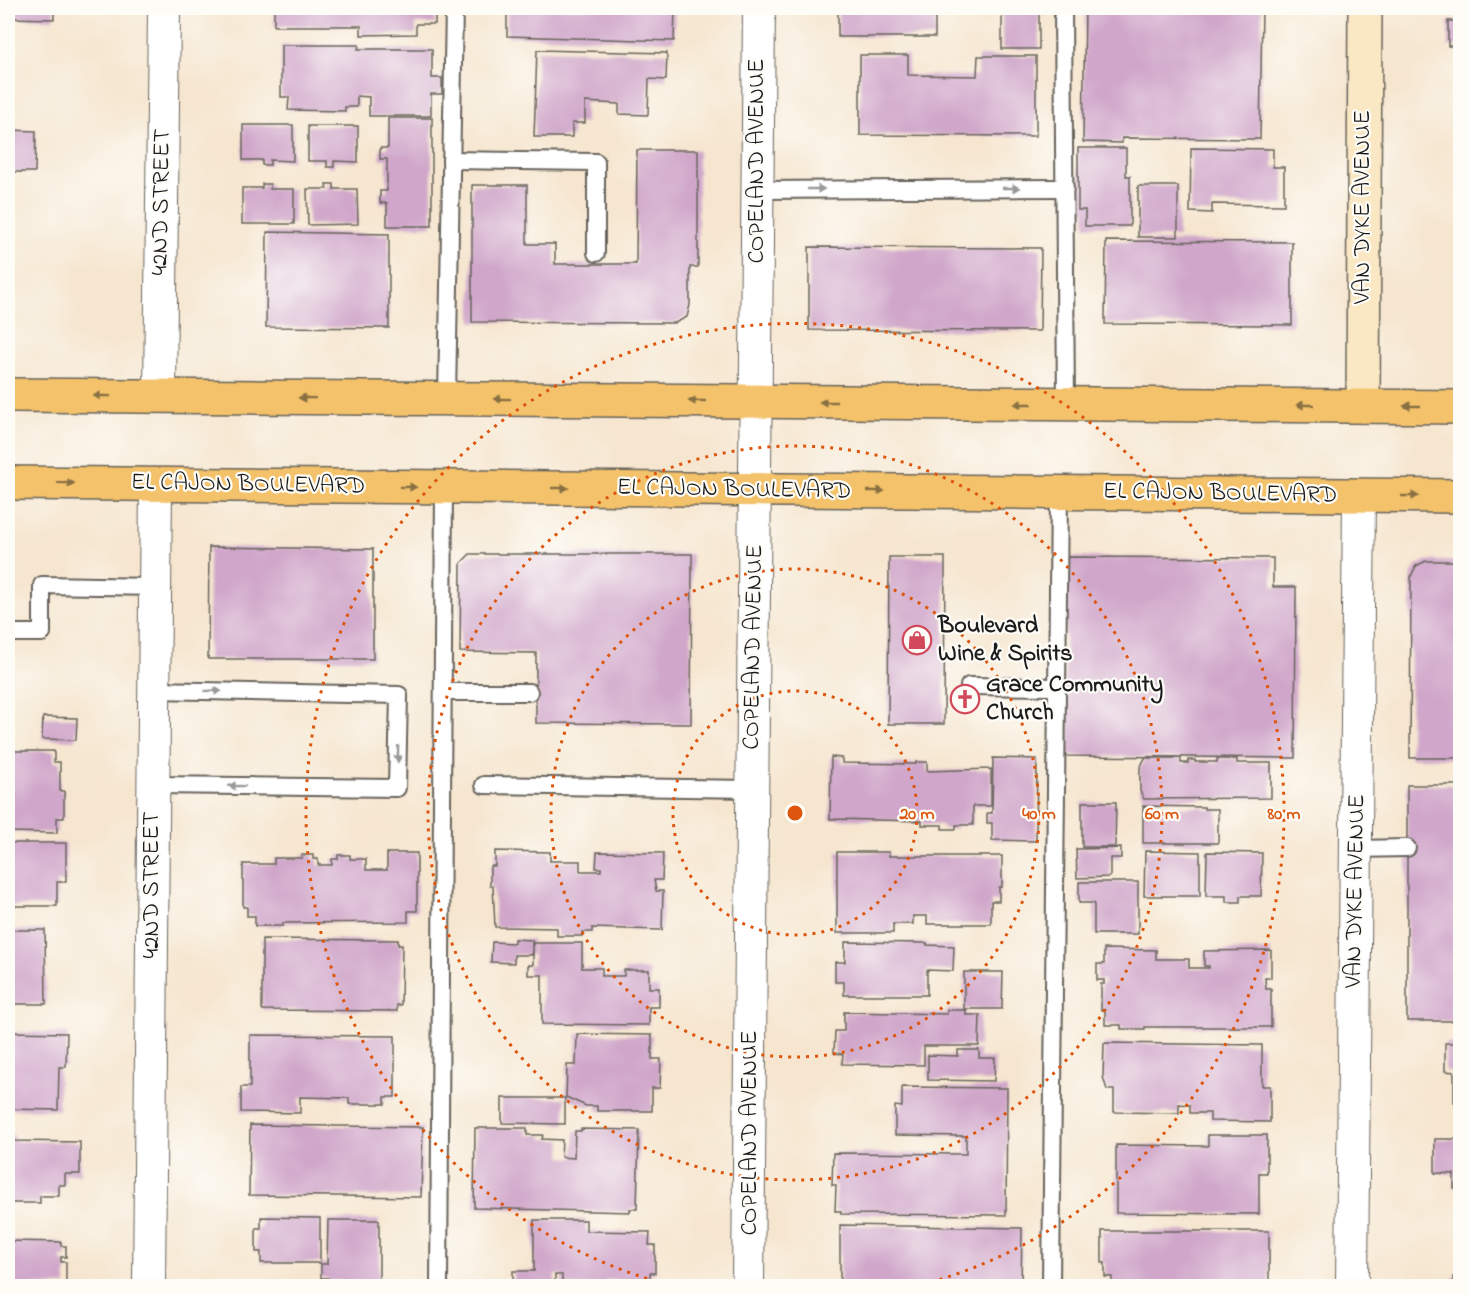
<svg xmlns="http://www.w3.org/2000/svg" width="1468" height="1294" viewBox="0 0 1468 1294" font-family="'Indie Flower',sans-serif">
<rect width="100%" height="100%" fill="#fdfcf7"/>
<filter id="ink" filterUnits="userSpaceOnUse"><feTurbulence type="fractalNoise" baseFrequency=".0167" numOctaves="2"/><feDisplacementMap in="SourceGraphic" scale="12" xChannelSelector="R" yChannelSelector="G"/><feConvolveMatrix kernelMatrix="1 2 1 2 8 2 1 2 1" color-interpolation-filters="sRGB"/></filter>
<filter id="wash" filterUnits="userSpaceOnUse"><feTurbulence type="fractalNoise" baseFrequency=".008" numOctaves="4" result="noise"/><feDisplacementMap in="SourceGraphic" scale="24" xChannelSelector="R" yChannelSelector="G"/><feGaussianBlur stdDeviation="1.35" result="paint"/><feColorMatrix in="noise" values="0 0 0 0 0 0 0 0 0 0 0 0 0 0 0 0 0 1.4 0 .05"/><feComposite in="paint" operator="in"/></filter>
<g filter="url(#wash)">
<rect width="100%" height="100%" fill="#f6e6d0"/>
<g id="blocks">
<g fill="#d0a7ca">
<path d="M8,8h46v11l-46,-1z"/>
<path d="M286,8h149v16h-19v10l-55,1v-9h-87v-17h12z"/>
<path d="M507,8h168l-1,33 -167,-5z"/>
<path d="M828,8h140v2h-33v27h-97v-26h-10z"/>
<rect x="1002" y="8" width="37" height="41"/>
<path d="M1085,8h177l-2,131 -138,-1v5l-39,-1z"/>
<rect x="1448" y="21" width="12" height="25"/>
<path d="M281,45h78l-1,4h74v29h10v16h-11v22h-62v-19l-12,-1v11h-12v4l-57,-1 1,-13h-8z"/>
<path d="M537,50l130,3 -1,27 -17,-1 -1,36 -29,-1v-10l-34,-2v21h-13v14h-38z"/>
<path d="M860,55h48v20l69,1 1,-20h58v80l-176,-1z"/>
<rect x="8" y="96" width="6" height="30"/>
<path d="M388,118h44v108h-45v-23h-7v-12h7v-32h-7v-11h8z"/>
<path d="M243,125h50v36l-23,-1v5h-8v-5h-19z"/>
<path d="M308,126h50v36l-24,-1v6h-7v-6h-19z"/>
<path d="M8,130l28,1 -1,41h-27z"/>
<path d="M1078,148h48v28h4v50h-45v-16h-7z"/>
<path d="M1191,148l82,1v18h11v38l-72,-1v9l-22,-1z"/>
<path d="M637,150h61v117h-8v38l-3,12 -12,6 -203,-1v-137h55v59h28v20h81z"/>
<path d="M262,184h8v5h24v35h-52v-36h20z"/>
<path d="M326,184h8v5h23l1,35 -50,1 -1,-36h20z"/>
<rect x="1138" y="186" width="40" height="51"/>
<path d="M267,232l122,2v94l-123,-1z"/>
<path d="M1106,241l186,1v83l-187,-1z"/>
<path d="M809,247l232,1 -1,83 -231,-1z"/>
<path d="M209,547l164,2v110h-165z"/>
<path d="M470,554h222l-1,170 -155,-1v-70l-76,-1 1,-89z"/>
<path d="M889,557h56l-1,167h-56z"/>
<path d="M1066,557l207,1v29h23l-1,171 -231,-2z"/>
<path d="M1426,561h34v197h-50l1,-182 5,-10z"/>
<rect x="8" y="710" width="2" height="29"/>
<path d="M43,717l34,1 -1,22 -34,-1z"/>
<path d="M8,751h46v11h6v29h4v27h-7v15l-49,-1z"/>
<path d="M831,757l11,1v5l74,1v-2h11v9l64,-2v37h-18v19h-17v4h-14v-4h-20v-4l-92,-2z"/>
<path d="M993,758l44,1 -1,82 -44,-1v-17h-5v-10h5z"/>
<path d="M1145,758h36v5h7v-3h7v2h22v-3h20v4h34v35l-127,1 -4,-8v-23z"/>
<rect x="1407" y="785" width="53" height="236"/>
<path d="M1082,802h34l-1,45h-33z"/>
<path d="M1143,806l61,1v2h14v34h-75z"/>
<path d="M8,843h58v39h-9v24h-49z"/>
<path d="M1121,848v10h-11v19l-33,1 -1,-29z"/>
<path d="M495,851l55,1v9h30v10h21v-3h-5l1,-16 66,1 -1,27h-8l2,11h7l-1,39 -70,-2v4h-10v4h-25v-8l-62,-1 -2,-41h-3v-20h5z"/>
<path d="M1145,851l55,1v44h-56z"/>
<path d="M837,852h52v4h113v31h-3v14h-8v23h-64v-8h-14v8h-20v9h-56z"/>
<path d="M1207,852l55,1 -1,43h-21v6h-14v-6h-20z"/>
<path d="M387,853h30v58h-9v11l-125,1v3h-28v-10h-8v-9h-4v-43h31v-6h28v-3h11v4h5v6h14v-6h6v-4h12v4h16v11h21z"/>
<path d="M1079,882h59v52h-44v-31h-15z"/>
<path d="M8,930h37l1,74h-38z"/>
<path d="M262,939l136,1v5h4l-1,60h-4v6l-135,-1z"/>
<path d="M514,939l18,1v15h-18v8l-23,-1 1,-20 22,1z"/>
<path d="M845,942l82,1v2l27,1 -1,25 -26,-1v25h-83v-13h-9v-20h10z"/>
<path d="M533,943h49v25h20v8h22v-6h25v18h10v19h-10v18l-107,-1v-49h-14v-10h5z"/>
<path d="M1104,949l52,1v9h33v9h20v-2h-5v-15l67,-1v28h-6l1,11h5v38h-126v2h-24v-4h-16v-15h-4v-26h3v-4h-7v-16h7z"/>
<path d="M964,972h39l-1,37h-38z"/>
<path d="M947,1010h19v5h14l-1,31h-55v19l-82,-1 1,-10 -9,-1 1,-22h9v-19l103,2z"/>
<path d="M10,1032l57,1 -1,34h-7l-1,43 -50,-1v-62h1z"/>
<path d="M577,1034l75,1v24h9l-1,29h-8v23h-55v-5h-11l-20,-9 1,-32h9z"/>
<path d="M250,1035l145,1v61h-10v7h-36v-6l-49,-1v16l-59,-1v-25h9z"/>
<path d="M1104,1043l158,2v41h8v36l-60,-1v-8h-20v-8l-11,-1v9l-65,-1v-22h-7l-4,-13z"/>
<path d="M1445,1043h15v59h-6v-30l-9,-1z"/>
<path d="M958,1050h21v8h16l-1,23 -66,-1v-25l30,1z"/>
<path d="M902,1087l105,1 -1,127 -165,-1v-3h-6l1,-26h-4l1,-32 133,1v-18l-71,-1v-29l7,1z"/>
<path d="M502,1098h63v26l-63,-1z"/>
<path d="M250,1125l173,2 -2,70 -172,-2z"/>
<path d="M475,1128h52v7h16l-1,4 20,1 -1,17 13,1 1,-27h6v-2l58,1 -2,79h-7v3l-156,-4z"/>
<path d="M8,1135h6v6l66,1v32h-15v11h-6v11h-19v7h-32z"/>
<path d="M1208,1135h59v38h-8v41l-143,-1v-68l92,1z"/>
<path d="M1435,1139h25v49h-6v-14l-19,-1z"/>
<path d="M261,1217l59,1v45h-59v-11h-5v-24h5z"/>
<path d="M328,1220h51v62l-51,-1v-3h-7v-14h6z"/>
<path d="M534,1220h52v11l64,1 -1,13h6v28h-5v8l-45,-1v6h-43v-11h-7v11h-42v-15h21z"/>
<path d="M840,1225l182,3 -1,58h-181z"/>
<path d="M1102,1231h167v55h-157v-9h-7v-14h-3z"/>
<path d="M8,1241l53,1v4h5v11h-5v5h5v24h-58z"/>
<rect x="1453" y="1277" width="7" height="9"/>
</g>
</g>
</g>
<g filter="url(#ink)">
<use href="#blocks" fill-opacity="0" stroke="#68635b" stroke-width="1.5"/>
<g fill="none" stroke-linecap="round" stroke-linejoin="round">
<g stroke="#68635b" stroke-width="20">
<g id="lane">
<path d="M1063,8l3,396"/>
<path d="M451,160l145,2v91"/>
<path d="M757,190l308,-2"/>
<path d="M447,398l7,-390"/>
<path d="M8,633h34v-48l113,2"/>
<path d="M969,686l88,1"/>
<path d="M443,692h86"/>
<path d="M153,785l244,3 2,-93 -245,-5"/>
<path d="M484,785l268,4"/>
<path d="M1356,849l51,-1"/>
<path d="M439,1286l5,-799"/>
<path d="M1051,1286l8,-793"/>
</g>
</g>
<g stroke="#68635b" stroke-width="34">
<g id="street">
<path d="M160,396l4,-388"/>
<path d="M149,1286l7,-802"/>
<path d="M748,1286l11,-1278"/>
<path d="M1352,1286l7,-791"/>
</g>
</g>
<g stroke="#68635b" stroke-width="36">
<path id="secondary" d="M1363,406l2,-398"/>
</g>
<g stroke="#68635b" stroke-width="36">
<g id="primary">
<path d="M8,395l1452,12"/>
<path d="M8,483l1452,13"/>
</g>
</g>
<use href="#lane" stroke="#fff" stroke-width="16"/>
<use href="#street" stroke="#fff" stroke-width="32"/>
<use href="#secondary" stroke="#fae7c3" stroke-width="33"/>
<use href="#primary" stroke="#f3c26a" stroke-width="33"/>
</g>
<defs><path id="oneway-solid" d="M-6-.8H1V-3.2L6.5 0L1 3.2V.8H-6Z" transform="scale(1.5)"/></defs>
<g fill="#999">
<use href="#oneway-solid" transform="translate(1011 188)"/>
<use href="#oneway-solid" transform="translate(816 189)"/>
<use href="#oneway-solid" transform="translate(213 691) rotate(1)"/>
<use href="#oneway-solid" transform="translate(398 754) rotate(91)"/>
<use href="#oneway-solid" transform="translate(237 786) rotate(-179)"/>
</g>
<g fill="#886f43">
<use href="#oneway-solid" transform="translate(102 396) rotate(-179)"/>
<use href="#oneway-solid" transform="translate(307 398) rotate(-179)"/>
<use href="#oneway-solid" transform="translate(502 399) rotate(-179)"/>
<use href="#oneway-solid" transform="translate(697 401) rotate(-180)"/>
<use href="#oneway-solid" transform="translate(828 402) rotate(-180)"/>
<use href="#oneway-solid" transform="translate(1023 404) rotate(-180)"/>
<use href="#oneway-solid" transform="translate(1305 405) rotate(-180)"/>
<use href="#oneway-solid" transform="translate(1412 406) rotate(-180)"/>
<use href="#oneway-solid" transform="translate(66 483) rotate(1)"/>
<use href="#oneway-solid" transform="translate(408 487) rotate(1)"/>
<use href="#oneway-solid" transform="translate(560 488)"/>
<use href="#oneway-solid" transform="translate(876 491)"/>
<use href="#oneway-solid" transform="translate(1410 496)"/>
</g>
</g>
<g fill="none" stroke="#de560d" stroke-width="3" stroke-dasharray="3 6">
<circle cx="795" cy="813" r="122"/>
<circle cx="795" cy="813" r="244"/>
<circle cx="795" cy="813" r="367"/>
<path d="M673 1286A489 489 0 1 1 917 1286"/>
</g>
<defs>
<g id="shop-ring" transform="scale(1.5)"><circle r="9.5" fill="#fdfcf7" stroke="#d1495b" stroke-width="1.5"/><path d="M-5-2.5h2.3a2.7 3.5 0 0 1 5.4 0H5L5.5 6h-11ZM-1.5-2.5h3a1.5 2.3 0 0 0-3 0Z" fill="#d1495b"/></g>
<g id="church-ring" transform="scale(1.5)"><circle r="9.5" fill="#fdfcf7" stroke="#d1495b" stroke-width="1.5"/><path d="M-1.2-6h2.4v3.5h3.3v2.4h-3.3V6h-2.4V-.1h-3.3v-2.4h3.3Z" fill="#d1495b"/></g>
</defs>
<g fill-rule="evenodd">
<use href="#shop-ring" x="917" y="640"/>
<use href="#church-ring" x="965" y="699"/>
</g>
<g text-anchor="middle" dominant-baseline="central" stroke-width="4.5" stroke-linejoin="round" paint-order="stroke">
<g font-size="24" fill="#1c1c1c" stroke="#fdfcf7">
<text transform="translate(757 161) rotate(-90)">COPELAND AVENUE</text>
<text transform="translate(162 202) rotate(-89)">42ND STREET</text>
<text transform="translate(1363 207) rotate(-90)">VAN DYKE AVENUE</text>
<text transform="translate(248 485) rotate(1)">EL CAJON BOULEVARD</text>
<text transform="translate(734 490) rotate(1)">EL CAJON BOULEVARD</text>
<text transform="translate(1220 494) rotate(1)">EL CAJON BOULEVARD</text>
<text transform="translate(754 647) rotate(-89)">COPELAND AVENUE</text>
<text transform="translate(152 885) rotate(-90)">42ND STREET</text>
<text transform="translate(1356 891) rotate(-89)">VAN DYKE AVENUE</text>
<text transform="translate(750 1133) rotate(-90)">COPELAND AVENUE</text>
</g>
<g font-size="24" font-weight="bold" fill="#1c1c1c" stroke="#fdfcf7" text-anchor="start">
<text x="938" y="626">Boulevard<tspan x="938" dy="28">Wine &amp; Spirits</tspan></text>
<text x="986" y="685">Grace Community<tspan x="986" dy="28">Church</tspan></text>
</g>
</g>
<circle cx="795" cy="813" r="9" fill="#de560d" stroke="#fdfcf7" stroke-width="3"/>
<g font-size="18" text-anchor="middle" font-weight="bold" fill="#de560d" stroke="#fdfcf7" stroke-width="4.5" stroke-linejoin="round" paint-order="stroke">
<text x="917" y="819">20 m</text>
<text x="1039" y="819">40 m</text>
<text x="1162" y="819">60 m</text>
<text x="1284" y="819">80 m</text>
</g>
<rect width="1468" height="1294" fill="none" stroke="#fdfcf7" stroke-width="30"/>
</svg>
